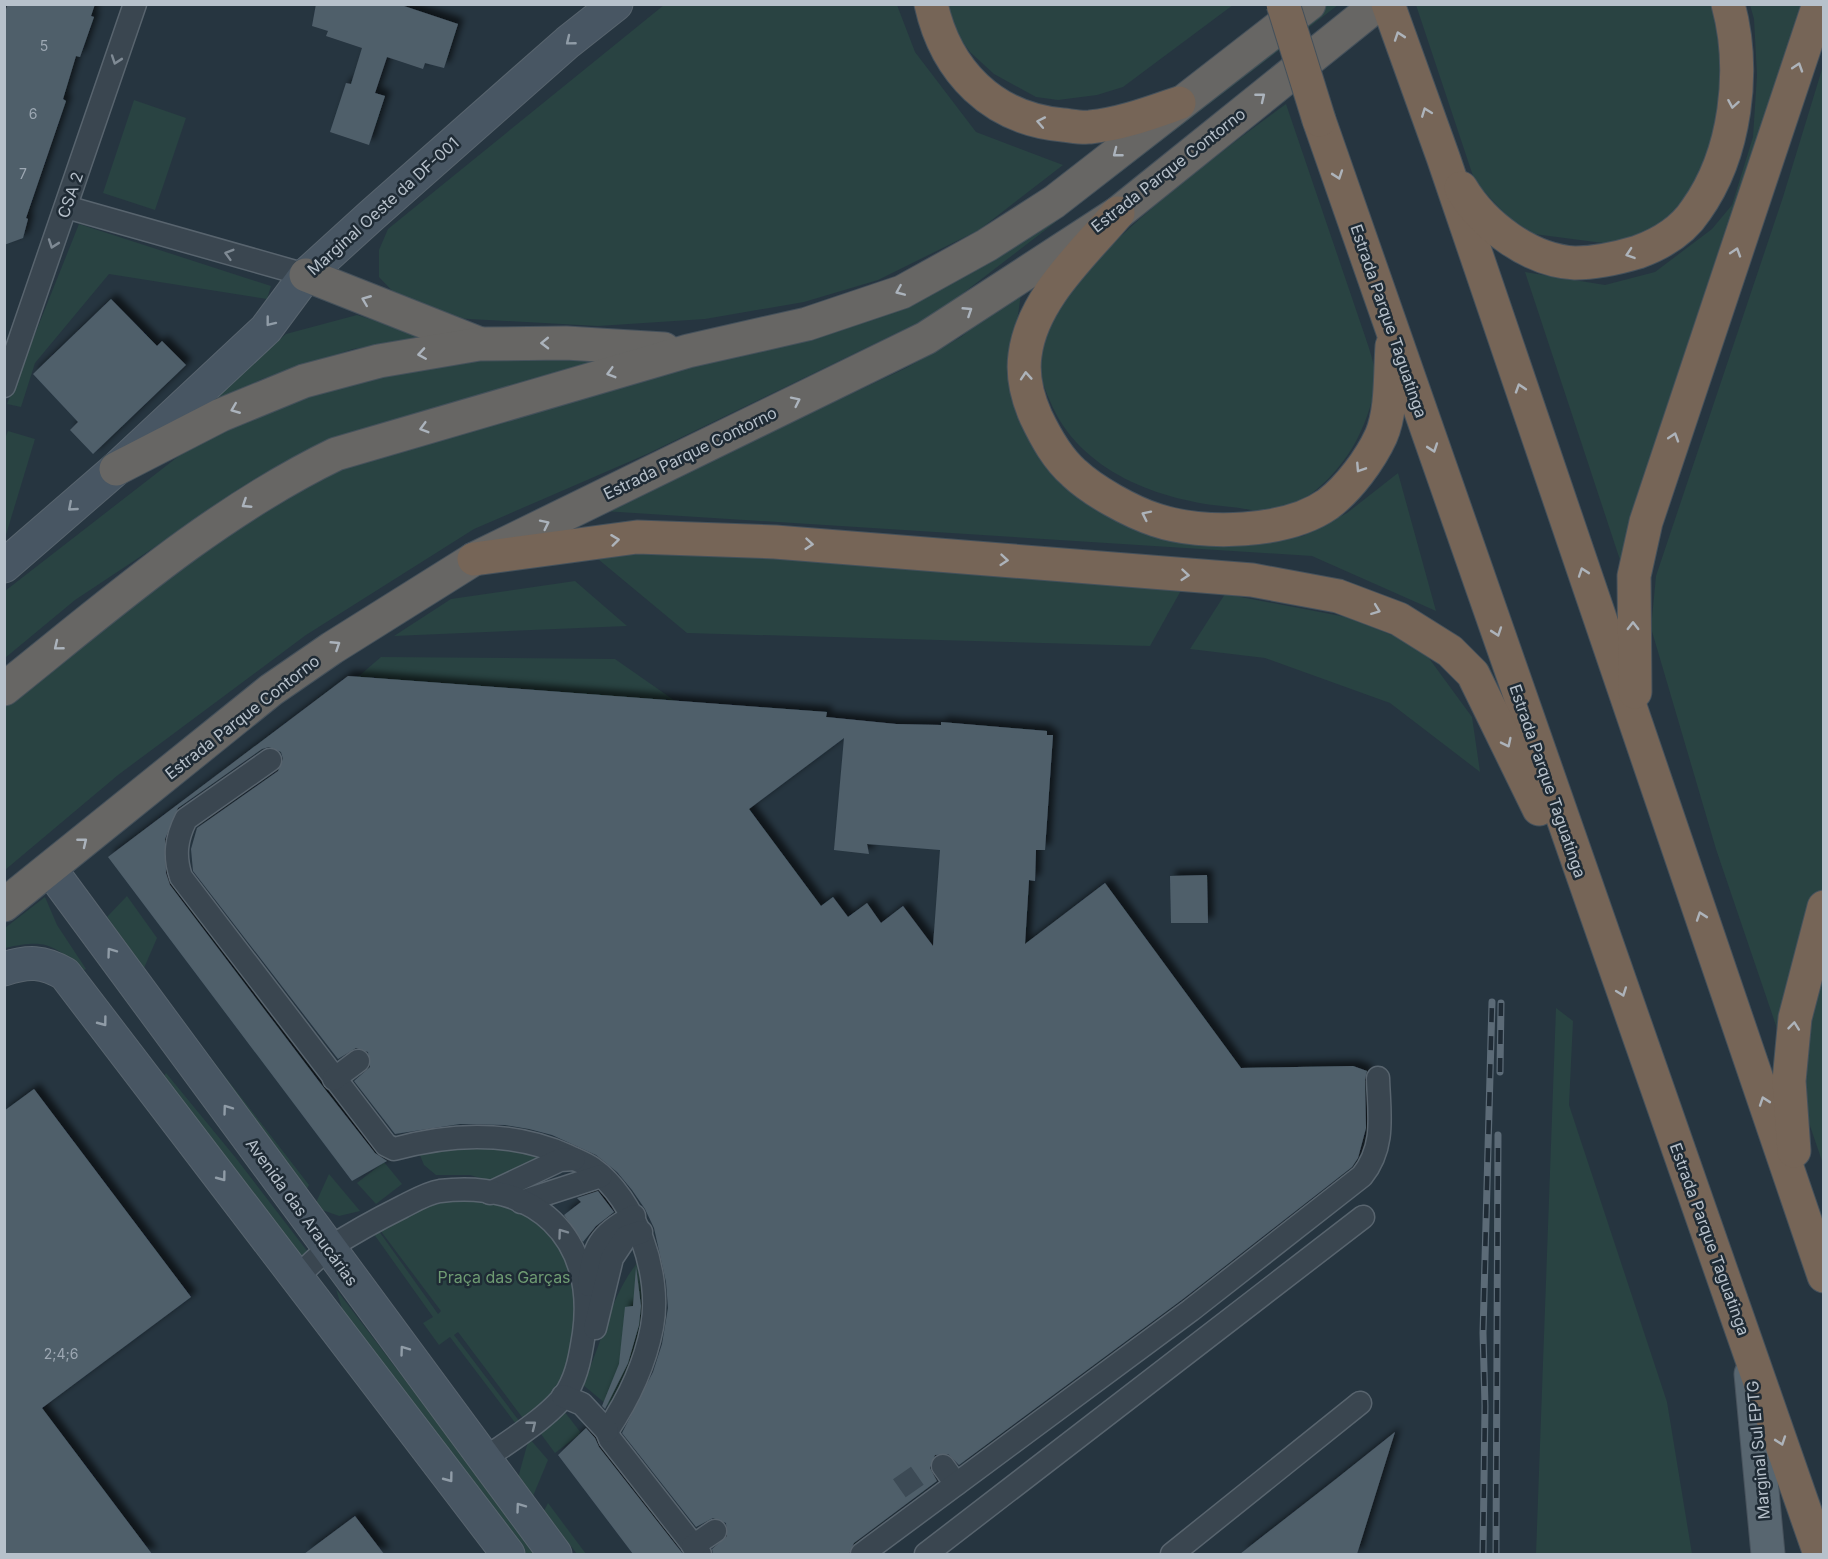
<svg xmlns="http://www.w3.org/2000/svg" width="1828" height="1559" viewBox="0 0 1828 1559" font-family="Inter,sans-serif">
<defs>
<filter id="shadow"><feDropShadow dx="5.5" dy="-5.5" stdDeviation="3" flood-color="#0009"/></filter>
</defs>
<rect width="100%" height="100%" fill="#263540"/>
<g fill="#294342">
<path d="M664,5h233l18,47 61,80 87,33 -84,65 -101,50 -74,22 -99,17 -107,7 -164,-9 -35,-19 -20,-21v-27l9,-21z"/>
<path d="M945,5h288l-110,82 -26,8 -39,5 -22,-3 -42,-23 -24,-22 -16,-22z"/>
<path d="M1320,5h18l-402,309 -289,140 -173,75 -168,106 -188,140 -113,95v-164l80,-62 31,-32 181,-130 628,-188z"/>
<path d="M1416,5h301l6,96 -13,44 -19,47 -20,25 -19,13 -27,10 -22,3 -69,-9 -25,-16 -34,-36z"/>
<path d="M1750,5h54l-181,564 -98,-297 80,13 50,-13 57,-43 20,-24 21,-68 4,-62 -3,-56z"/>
<path d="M1823,66v1098l-107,-315 -65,-221 5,-52 127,-379z"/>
<path d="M134,100l52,18 -31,92 -52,-17z"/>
<path d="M1286,104l82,241c3,10 7,21 7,31 1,24 -15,62 -28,80 -18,25 -43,50 -75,55 -12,2 -28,-3 -41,-4 -71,-6 -152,-35 -181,-106 -13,-30 -14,-43 -3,-74 4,-9 6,-21 11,-29 10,-14 27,-26 39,-39 57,-57 123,-107 189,-155z"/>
<path d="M79,224l192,62 -4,13 -158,-25 -74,89 -14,44 -14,-3z"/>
<path d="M1022,286l-11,80 78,133 176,43 38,-6 44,-23 51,-40 38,138 -124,-55 -709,-45 303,-143 55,-31z"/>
<path d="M357,315l75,23 -79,11 -91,30 -60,29 84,-74z"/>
<path d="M531,357l62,5 -77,26 -177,48 -59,28 -205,136 -70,58v-67l197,-153 73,-35 158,-42z"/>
<path d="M8,431l27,8 -30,99 -1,-97z"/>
<path d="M665,549l519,36 -34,61 -463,-13 -95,-79z"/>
<path d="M575,581l52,45 -233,10 57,-37z"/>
<path d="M1225,594l121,23 74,29 52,71 8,55 -90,-69 -125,-45 -75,-9z"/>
<path d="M381,657l234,2 63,44 -346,-4z"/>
<path d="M127,896l30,42 -13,30 -37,-51z"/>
<path d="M45,897l12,28 29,44 -2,1c-33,-26 -37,-31 -79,-22v-20z"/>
<path d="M155,986l154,199 -4,7z"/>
<path d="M1556,1008l17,13 -4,84 98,297 25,152h-156z"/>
<path d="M166,1073l69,84 76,99 -8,5 -139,-185z"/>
<path d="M459,1144l88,10 -49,29 -28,-8h-34l-12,-10 -5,-12z"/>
<path d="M384,1162l18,22 -26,20 -19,-21z"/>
<path d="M329,1174l31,37 -21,5 -25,-9z"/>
<path d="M509,1198l45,25 25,63 -8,83 -43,56 -70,-93 -4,3 66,87 -4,2 -66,-87 -11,8 -16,-22 10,-6 -62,-87 5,-3 62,87 3,-3 -64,-85 46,-25z"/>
<path d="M638,1262c22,50 -3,102 -26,147l-30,-25c21,-39 27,-87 56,-122z"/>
<path d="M336,1289l201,265h-12l-181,-239z"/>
<path d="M564,1411l17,22 -26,20 -17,-23z"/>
<path d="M529,1438l19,22 -15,36 -15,-18z"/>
<path d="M548,1503l38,51h-9l-33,-43z"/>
</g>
<g fill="#4f5f6b" fill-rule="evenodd" filter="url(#shadow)">
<path d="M8,4h87l-4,12 3,1 -14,40 -4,-1 -13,43 3,2 -40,117 2,1 -5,19 -19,7v-231z"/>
<path d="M316,4h82l60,20 -14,44 -19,-5 -2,6 -36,-12 -12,36 10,3 -16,49 -39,-13 16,-49 5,1 11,-36 -36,-12 2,-5 -16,-5z"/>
<path d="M111,299l46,47 5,-5 24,24 -93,89 -23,-24 8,-8 -45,-48z"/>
<path d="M348,676l479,36 -1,5 70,7 45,1v-3l106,9v4h6l-8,115h-9l-1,31 -6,-1 -4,64 80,-61 136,185 112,-2 14,5 -2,8 1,49 -8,30 -6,9 -169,132 -224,166 -11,-11 -13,1 -5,13 7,13 -83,62 -5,11h-136l-1,-5 15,-13 -1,-13 -13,-5 -17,9 -74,-94 31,-61 9,-28 6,-36 -2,-26 -12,-54 -9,-19 -13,-19 -15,-18 -21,-17 -44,-20 -23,-6 -24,-4 -45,-1 -65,10 -41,-53 16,-14 -2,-15 -12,-4 -18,11 -145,-188 -2,-22 6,-21 81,-57 5,-12 -2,-7 -12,-5 -7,2 -84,59 -13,31 1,34 4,12 154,203 51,65 12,8 -35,20 -244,-324zM844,738l-10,112 35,4 -2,-10 73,6 -7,96 -30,-40 -22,17 -14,-20 -19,14 -15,-20 -12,9 -72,-97z"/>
<path d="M1207,875l1,48h-37l-1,-47z"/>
<path d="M34,1089l157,208 -149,111 110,146h-148v-443z"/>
<path d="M598,1191l16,21 -18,14 -13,16 -19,-27 17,-13 -4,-4z"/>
<path d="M636,1267l5,39 -2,19 -11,38 -23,46 -3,-3 17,-42 6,-57 8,-1z"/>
<path d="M586,1428l9,10 4,9 84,107h-50l-75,-99z"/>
<path d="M1395,1432l-38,122h-117l96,-75z"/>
<path d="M355,1516l29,38h-80z"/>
</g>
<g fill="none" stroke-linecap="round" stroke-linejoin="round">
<path stroke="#3c4a55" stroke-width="22" stroke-dasharray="22 11" stroke-linecap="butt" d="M902,1473l24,34"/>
<g stroke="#58646e" stroke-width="25">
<g id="minor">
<path d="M66,207l240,68"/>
<path d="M4,386l131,-382"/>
<path d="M270,760l-84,59c-10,20 -12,37 -5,58l205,268 8,4c58,-16 119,-18 174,7 8,4 17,7 24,12 44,31 70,107 60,159 -7,37 -24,73 -45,104l3,8 90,115"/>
<path d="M334,1079l24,-18"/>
<path d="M490,1193l70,-33 14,-1"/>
<path d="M521,1202l80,-26"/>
<path d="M297,1277c11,-10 22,-22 34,-30 23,-15 47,-28 71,-40 12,-6 25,-14 38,-16 94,-12 157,46 144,142 -3,19 -6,40 -16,57 -14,24 -60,52 -84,69"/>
<path d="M589,1285c4,-38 10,-51 45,-69"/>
<path d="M595,1328l17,-70 14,-21 15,-5"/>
<path d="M563,1396l19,8 25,27"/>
<path d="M943,1466l13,18"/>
<path d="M693,1546l22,-15"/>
<path d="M862,1554l329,-244 171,-134c24,-30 17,-63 16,-98"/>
<path d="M926,1554l437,-337"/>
<path d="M1172,1554l188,-151"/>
</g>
</g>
<g stroke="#58646e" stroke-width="35">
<g id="secondary">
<path d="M4,566l112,-97 150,-140 40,-54 66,-60 196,-173 48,-38"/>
<path d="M50,869l505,685"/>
<path d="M4,969c24,-8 39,-8 61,5l443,580"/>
</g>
</g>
<g stroke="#47525c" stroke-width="35">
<path id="primary" d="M1751,1374l17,180"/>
</g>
<g stroke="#45515b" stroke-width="35">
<g id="trunk">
<path d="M306,275l172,68"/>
<path d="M116,469l105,-54 83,-34 75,-20 100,-17 87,-1 98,6"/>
<path d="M4,689c105,-84 210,-176 332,-235l352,-103 119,-27 95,-32 85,-47 67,-43 255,-198"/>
<path d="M4,905l267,-215 61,-42 142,-89 452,-221 192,-125 260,-209"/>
</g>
</g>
<g stroke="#45515b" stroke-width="35">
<g id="motorway">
<path d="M931,4c15,68 62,115 132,121 9,1 19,3 27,2 31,-3 60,-14 89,-24"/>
<path d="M1388,4l55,153 381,1119"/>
<path d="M1319,120l501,1434"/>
<path d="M1461,188c22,37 69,73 114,75 21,0 43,-5 63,-11 22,-8 45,-22 58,-42 40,-56 50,-140 32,-206"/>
<path d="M1118,213c-35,41 -86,86 -93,142 -3,21 3,44 11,62 10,21 21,41 38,56 19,18 57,39 82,47 47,16 131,13 172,-16 21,-16 42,-44 53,-68 11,-25 9,-62 11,-90"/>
<path d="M474,559l163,-22 138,5 477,38 86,16 61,23 51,32 23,23 66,135"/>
<path d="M1635,692l-1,-116 12,-54 173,-518"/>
<path d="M1794,1151l-5,-70 6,-63 29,-111"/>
</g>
</g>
<use href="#minor" stroke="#3a4650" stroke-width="22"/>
<use href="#secondary" stroke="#485663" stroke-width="33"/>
<use href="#primary" stroke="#586670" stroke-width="33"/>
<use href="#trunk" stroke="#676664" stroke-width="33"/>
<use href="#motorway" stroke="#766557" stroke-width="33"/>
<g stroke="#5c6b77" stroke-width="7">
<g id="rail">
<path d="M1500,1072l1,-69"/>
<path d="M1483,1554l2,-148 -2,-73 9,-331"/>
<path d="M1496,1554l2,-419"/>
</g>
</g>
<use href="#rail" stroke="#1f2b35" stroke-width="4.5" stroke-dasharray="14" stroke-linecap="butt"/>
<g stroke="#45515b" stroke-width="35" stroke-linecap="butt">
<path id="motorway-bridge" d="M1283,4l36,116"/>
</g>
<use href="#motorway-bridge" stroke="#766557" stroke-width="33"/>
</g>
<defs><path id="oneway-chevron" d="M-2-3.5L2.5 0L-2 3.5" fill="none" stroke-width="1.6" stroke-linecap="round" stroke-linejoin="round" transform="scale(1.5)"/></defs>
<g stroke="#adb3ba">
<use href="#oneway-chevron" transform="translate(1399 36) rotate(-109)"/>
<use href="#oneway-chevron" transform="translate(1798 67) rotate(-72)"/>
<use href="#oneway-chevron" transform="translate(1733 104) rotate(100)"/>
<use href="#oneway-chevron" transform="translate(1426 112) rotate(-111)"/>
<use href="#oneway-chevron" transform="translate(1041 122) rotate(-169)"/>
<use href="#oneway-chevron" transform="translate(1338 175) rotate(71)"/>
<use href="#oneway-chevron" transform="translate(1736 252) rotate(-72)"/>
<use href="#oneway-chevron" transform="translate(1630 254) rotate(161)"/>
<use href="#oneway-chevron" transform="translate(1026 376) rotate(-94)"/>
<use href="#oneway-chevron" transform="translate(1520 388) rotate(-108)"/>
<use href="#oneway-chevron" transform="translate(1674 437) rotate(-72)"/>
<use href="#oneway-chevron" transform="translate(1433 448) rotate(71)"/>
<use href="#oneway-chevron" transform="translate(1360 468) rotate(123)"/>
<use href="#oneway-chevron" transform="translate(1146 515) rotate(-154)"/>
<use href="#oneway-chevron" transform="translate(615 540) rotate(-7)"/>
<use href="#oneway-chevron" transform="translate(809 544) rotate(5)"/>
<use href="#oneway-chevron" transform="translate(1004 560) rotate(5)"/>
<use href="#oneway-chevron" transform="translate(1583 572) rotate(-109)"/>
<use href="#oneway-chevron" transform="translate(1185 575) rotate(5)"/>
<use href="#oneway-chevron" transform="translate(1376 610) rotate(21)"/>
<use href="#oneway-chevron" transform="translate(1633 626) rotate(-90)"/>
<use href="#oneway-chevron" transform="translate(1497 632) rotate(71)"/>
<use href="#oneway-chevron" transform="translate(1507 743) rotate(64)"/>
<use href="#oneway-chevron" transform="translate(1701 916) rotate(-109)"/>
<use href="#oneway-chevron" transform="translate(1622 992) rotate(70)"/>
<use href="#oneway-chevron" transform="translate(1794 1026) rotate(-84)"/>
<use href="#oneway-chevron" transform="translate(1764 1101) rotate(-109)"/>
<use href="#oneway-chevron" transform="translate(1781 1441) rotate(71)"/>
</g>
<g stroke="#909ca7">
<use href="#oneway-chevron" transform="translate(570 41) rotate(141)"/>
<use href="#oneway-chevron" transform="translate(270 322) rotate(128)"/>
<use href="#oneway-chevron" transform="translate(72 507) rotate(139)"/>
<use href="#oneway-chevron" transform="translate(111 952) rotate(-126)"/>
<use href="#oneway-chevron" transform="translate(103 1022) rotate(53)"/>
<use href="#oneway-chevron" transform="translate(227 1109) rotate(-126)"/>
<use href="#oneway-chevron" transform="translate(222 1177) rotate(53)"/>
<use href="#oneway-chevron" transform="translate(404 1350) rotate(-126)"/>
<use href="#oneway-chevron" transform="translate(449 1478) rotate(53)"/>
<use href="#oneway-chevron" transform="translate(520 1507) rotate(-126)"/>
</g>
<g stroke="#7f8a94">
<use href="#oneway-chevron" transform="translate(116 60) rotate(109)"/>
<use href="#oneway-chevron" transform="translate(53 244) rotate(109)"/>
<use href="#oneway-chevron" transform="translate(229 254) rotate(-164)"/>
<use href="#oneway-chevron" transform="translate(562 1233) rotate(-126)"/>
<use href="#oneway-chevron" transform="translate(532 1425) rotate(-38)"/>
</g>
<g stroke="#abb3bc">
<use href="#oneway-chevron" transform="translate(1261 97) rotate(-39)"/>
<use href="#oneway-chevron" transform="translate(1117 153) rotate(142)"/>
<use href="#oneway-chevron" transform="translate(900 291) rotate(157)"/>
<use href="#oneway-chevron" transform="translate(366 300) rotate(-158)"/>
<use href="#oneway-chevron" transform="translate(968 311) rotate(-33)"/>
<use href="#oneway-chevron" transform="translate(545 343) rotate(179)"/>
<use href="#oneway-chevron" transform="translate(422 354) rotate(171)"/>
<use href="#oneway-chevron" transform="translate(611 373) rotate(164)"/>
<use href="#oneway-chevron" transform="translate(796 401) rotate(-26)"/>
<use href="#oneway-chevron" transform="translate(235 409) rotate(158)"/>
<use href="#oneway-chevron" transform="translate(424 428) rotate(164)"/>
<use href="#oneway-chevron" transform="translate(246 504) rotate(147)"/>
<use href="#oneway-chevron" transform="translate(545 524) rotate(-26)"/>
<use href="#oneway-chevron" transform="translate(336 645) rotate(-33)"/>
<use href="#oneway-chevron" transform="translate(58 646) rotate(141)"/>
<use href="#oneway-chevron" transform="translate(83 842) rotate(-39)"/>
</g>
<g text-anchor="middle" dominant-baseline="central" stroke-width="5" stroke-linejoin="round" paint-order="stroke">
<g font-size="14" fill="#9da8b3">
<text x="44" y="45">5</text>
<text x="33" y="113">6</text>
<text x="23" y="173">7</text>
<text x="61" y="1353">2;4;6</text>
</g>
<g font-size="16" fill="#b7c1cb" stroke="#1f2b35">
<text transform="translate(1168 170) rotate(-38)">Estrada Parque Contorno</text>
<text transform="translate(70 195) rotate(-71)">CSA 2</text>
<text transform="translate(383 206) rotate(-42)">Marginal Oeste da DF-001</text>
<text transform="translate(1389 321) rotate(71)">Estrada Parque Taguatinga</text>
<text transform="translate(690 453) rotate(-26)">Estrada Parque Contorno</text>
<text transform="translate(242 717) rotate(-38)">Estrada Parque Contorno</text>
<text transform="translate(1548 781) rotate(71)">Estrada Parque Taguatinga</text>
<text transform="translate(302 1212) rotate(54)">Avenida das Araucárias</text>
<text transform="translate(1710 1239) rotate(70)">Estrada Parque Taguatinga</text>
<text transform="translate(1758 1450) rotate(-95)">Marginal Sul EPTG</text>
</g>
<g font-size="16" fill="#6e9b72" stroke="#1f2b35">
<text x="504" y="1277">Praça das Garças</text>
</g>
</g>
<rect width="1828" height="1559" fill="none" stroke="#b7c1cb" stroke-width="12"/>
</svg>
